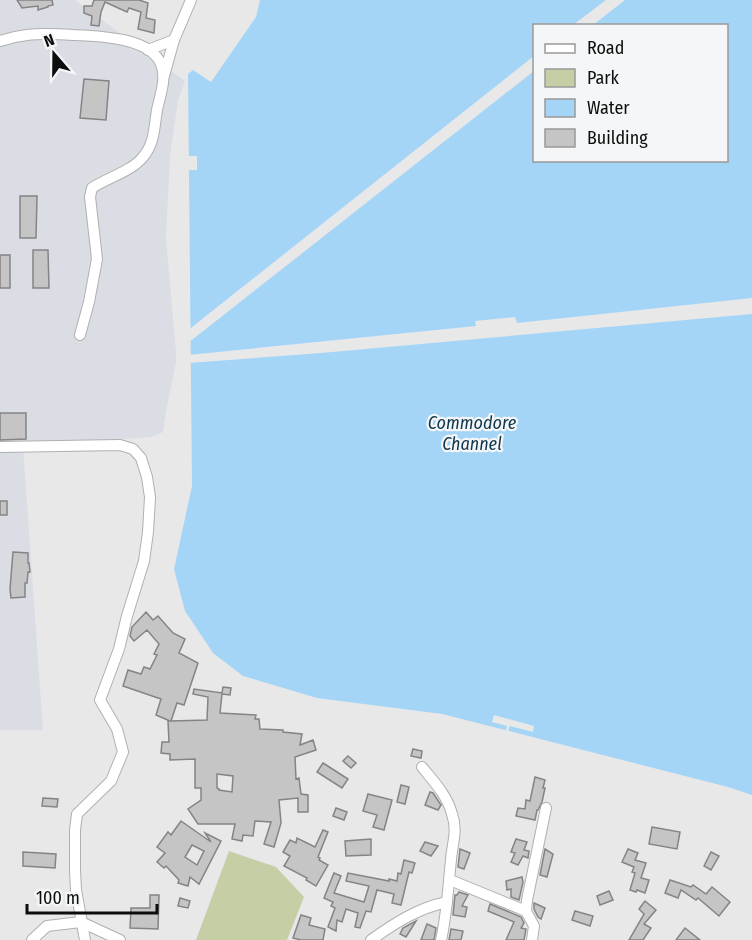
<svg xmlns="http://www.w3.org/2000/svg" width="752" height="940" viewBox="0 0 752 940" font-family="'Fira Sans Condensed',sans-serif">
<rect width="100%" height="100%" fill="#e8e8e9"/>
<path fill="#dbdde5" d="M0,0h75l110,81 -7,19 -8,56 -4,82 10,114v11l-10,48 -3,21 -12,5 -128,9 20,284h-43z"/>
<path fill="#c6cea6" d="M229,851l47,16 28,30 -17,43h-91z"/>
<path fill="#a4d5f6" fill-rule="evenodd" d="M260,0h492v795l-24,-8 -286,-73 -125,-16 -74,-22 -30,-23 -28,-42 -11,-42 18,-83 -4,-412 5,-4 18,12 45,-65zM534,26h192v134h-192z"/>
<g fill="#e8e8e9">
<path d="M606,0h19l-32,25h-20z"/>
<path d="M534,56v15l-346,272 -1,-12z"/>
<rect x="186" y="156" width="11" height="14"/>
<path d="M752,298v16l-431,39 -133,10v-8l288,-29 -1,-5 40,-4 2,6z"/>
<path d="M494,715l40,11 -1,6 -23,-6 -3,8 -2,-1 2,-7 -15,-4z"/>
</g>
<g fill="#c5c5c6" stroke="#848485" stroke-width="1.5" fill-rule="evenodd">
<path d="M17,0h35l1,5 -5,1v1l-10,3v-4l-16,2z"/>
<path d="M94,0h45l9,3 -2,15 9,2 -1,13 -16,-4 3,-17 -12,-4 -2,4 -22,-10 -4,10 -2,14 -8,-1 1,-9 -8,-3v-7h8z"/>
<path d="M84,79l25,2 -3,39 -26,-2z"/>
<path d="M20,196h17l-1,42h-16z"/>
<path d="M33,250h15l1,38h-16z"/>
<rect x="0" y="255" width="10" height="33"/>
<path d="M0,413h26v26l-26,1z"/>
<rect x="0" y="501" width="7" height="14"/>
<path d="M13,552l15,1v10h1l1,9h-2l-1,11h-2v14l-14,1 -1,-9z"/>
<path d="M146,612l7,8 5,-4 15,17 12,6 -6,14 19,10 -14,42 -7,-2 -6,18 36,-1 1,-23 -15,-3 1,-5 28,4 1,-6 8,1 -1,7 -8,-1 -2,19 36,2 -1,4h4l1,10 23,1v2l19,2 -2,11 13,-5 3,10 -21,7 1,22 3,-1 2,16 7,1v17h-10v-14l-19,2 2,23 -7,24 -10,-3 7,-22 -16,-1 -2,15 -10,-1 -1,6 -10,-2 3,-15h-37l-10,-15 13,-9v-12h-6v-29l-25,1v-6l-9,-1 1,-11h7l-1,-21h2l-14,-6 5,-16 -38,-13 5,-16 13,4 3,-7 6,2 7,-14 -3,-1 5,-10 -12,-14 -13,11 -4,-5 2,-9zM217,774l16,2 -1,16 -13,-2v-1l-2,-1z"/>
<path d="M413,749l9,2 -1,7 -10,-2z"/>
<path d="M348,756l8,7 -5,5 -8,-7z"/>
<path d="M323,763l25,16 -6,9 -25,-16z"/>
<path d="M535,777l10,3 -2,8h2l-3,14 -4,8h-1l-2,10 -19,-4 2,-8 7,1 1,-9 4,1z"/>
<path d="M401,785l8,2 -4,17 -8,-2z"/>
<path d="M430,792l3,1 8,12 -3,5 -13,-5z"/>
<path d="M368,794l24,6 -8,30 -11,-3 4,-12 -14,-4z"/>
<path d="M43,798l15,1 -1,8 -15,-1z"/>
<path d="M336,808l11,4 -3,8 -11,-4z"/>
<path d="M181,821l30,21 -6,-9 16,8 -22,43 -9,-7 -2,9 -10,-3 1,-3 -13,-14 -2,2 -7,-6 8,-9 -8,-6 11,-15 3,3zM192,845l12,6 -7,14 -12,-8z"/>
<path d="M652,827l28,5 -3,17 -28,-5z"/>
<path d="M323,830l5,2 -10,25 2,1 -1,2 9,5 -12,21 -10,-6 1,-2 -23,-12 6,-10 -7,-4 7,-12 6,3 1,-5 18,9z"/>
<path d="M371,839v16l-25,1 -1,-15z"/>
<path d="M516,839l11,3 -3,8 5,1 -1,7 -5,-2 -5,9 -7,-3 4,-9 -4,-1z"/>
<path d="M425,842l13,4 -7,10 -11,-5z"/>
<path d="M460,849l10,4 -6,16 -6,-2z"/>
<path d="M545,849l8,5 -6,23 -7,-2z"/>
<path d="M628,849l10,4 -3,7 11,3 -5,15 8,2 -4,13 -8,-3 -1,2 -6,-2 5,-17 -3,-1 2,-5 -12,-5z"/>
<path d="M23,852l33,2 -1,14 -32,-2z"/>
<path d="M711,852l8,4 -8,14 -7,-4z"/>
<path d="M404,860l11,3 -3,10 -3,-1 -8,33 -9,-2 2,-9 -17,-4 -6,22 -5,-1 -6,17 -5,-1 3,-14 -12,-4 -4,13 -5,-2 -1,11 -8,-4 7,-19 -4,-2 2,-4 -9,-4 10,-25 7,3 -7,17 30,9 5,-16 -23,-5 2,-8 41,8v-2l8,2 1,-8 3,1z"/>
<path d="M522,877l1,5 -4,18 -8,-3v-8l-4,1 -1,-9z"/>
<path d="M670,880l21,7 2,-2 13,9 6,-7 18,15 -11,14 -21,-18 -2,2 -15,-10 -3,8 -13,-5z"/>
<path d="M609,891l4,9 -13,5 -3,-9z"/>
<path d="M459,892l9,3 -6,11 5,1 -2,10 -12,-2 2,-20h2z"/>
<path d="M150,895h9l-1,34 -28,-1 1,-20h19z"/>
<path d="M180,898l10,3 -2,7 -10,-2z"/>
<path d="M645,901l11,9 -12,14 7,4 -8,12h-14l15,-26 -5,-5z"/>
<path d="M534,903l11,5 -4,11 -3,-2 -4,-8z"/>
<path d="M490,904l31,13 3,6 -3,5 5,1 -2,11h-18l8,-18 -26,-11z"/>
<path d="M575,911l18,5 -3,10 -18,-6z"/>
<path d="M301,915l10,3 -2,7 16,4 -2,11h-22l-8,-2z"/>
<path d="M416,921l-10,16 -6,-3 3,-6z"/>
<path d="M427,924l9,4 -2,12h-13z"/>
<path d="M685,928l15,12h-24z"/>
<path d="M451,929l12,2 -2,9h-12z"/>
</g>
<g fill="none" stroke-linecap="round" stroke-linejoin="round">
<g stroke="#b0b0b1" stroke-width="12">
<g id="minor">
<path d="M0,41c9,-3 18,-5 27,-6 15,-2 31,-1 46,0 24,1 77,2 88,29 6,15 -1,31 -4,46 -3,17 -2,33 -14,47 -11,14 -36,21 -51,31l-2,9 7,62 -8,43 -9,33"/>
<path d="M148,50l26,-10"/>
<path d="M164,76l10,-36 17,-40"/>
<path d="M0,447l120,-2 13,4 8,9 6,19 3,20 -2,35 -4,29 -17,55 -8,33 -19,51 17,29 6,23 -12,29 -34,33 -2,16v40l1,20 9,50"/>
<path d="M422,767c12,15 25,28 30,47 6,17 0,30 -1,46 -3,27 -4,54 -10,80"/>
<path d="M450,880l76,31"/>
<path d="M32,940l15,-14 34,-4 39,18"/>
<path d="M371,940c24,-17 47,-32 76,-38"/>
<path d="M532,940l2,-14 -8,-15 1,-11 19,-92"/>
</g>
</g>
<use href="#minor" stroke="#fff" stroke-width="10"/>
</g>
<g text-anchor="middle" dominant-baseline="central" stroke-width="4.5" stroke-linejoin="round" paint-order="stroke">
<g font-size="18" font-style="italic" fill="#0f364d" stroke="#f5f6f7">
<text x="472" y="423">Commodore<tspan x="472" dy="21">Channel</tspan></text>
</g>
</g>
<rect x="533" y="24" width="195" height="138" fill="#f5f6f7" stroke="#989999" stroke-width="1.5"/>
<rect x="545" y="44" width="30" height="9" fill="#ffffff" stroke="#989999" stroke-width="1.5"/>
<text x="587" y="54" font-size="18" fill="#0c0d0d">Road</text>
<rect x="545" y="69" width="30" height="18" fill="#c6cea6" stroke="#989999" stroke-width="1.5"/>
<text x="587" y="84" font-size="18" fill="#0c0d0d">Park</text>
<rect x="545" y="99" width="30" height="18" fill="#a4d5f6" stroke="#989999" stroke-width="1.5"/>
<text x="587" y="114" font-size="18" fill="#0c0d0d">Water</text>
<rect x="545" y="129" width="30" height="18" fill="#c5c5c6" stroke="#989999" stroke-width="1.5"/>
<text x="587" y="144" font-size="18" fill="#0c0d0d">Building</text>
<g transform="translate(54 54) rotate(340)" stroke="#f5f6f7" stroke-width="4.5" paint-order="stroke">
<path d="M0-4.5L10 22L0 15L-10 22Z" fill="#0c0d0d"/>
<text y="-9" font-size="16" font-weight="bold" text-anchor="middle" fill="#0c0d0d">N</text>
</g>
<path d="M27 904v9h130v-9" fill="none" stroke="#0c0d0d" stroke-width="3"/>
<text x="36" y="904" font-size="18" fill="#0c0d0d" stroke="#f5f6f7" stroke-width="4.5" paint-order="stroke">100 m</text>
</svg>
